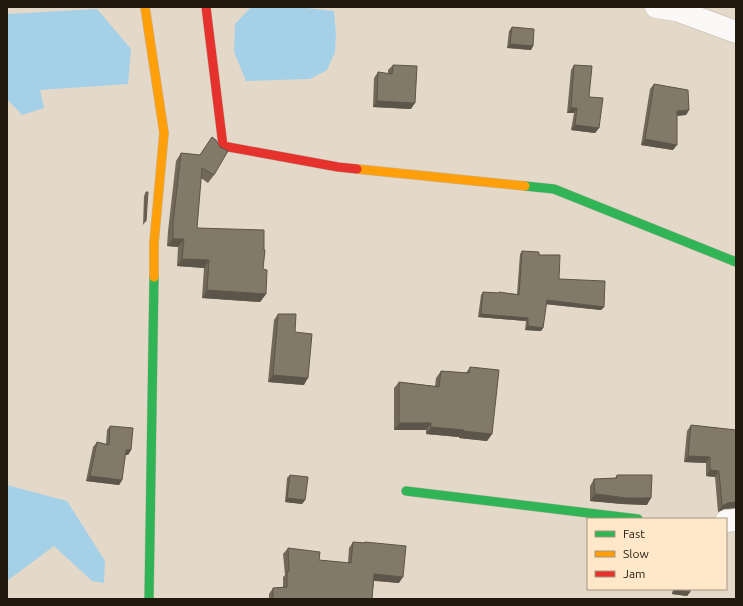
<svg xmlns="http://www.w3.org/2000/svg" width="743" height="606" viewBox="0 0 743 606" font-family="Ubuntu,sans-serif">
<rect width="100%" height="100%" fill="#e4d9c8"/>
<g fill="#a5d1e8">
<path d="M251,7h46l37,4 2,23 -1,18 -8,18 -17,9 -64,2 -12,-29 1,-28z"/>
<path d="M97,9l34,40 -3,35 -88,6 4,18 -22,7 -15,-16v-85z"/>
<path d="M7,485l60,16 38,60 -1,22 -12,-2 -38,-35 -47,35z"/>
</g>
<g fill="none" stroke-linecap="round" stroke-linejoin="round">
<g stroke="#c1b8ab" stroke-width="23">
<g id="street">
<path d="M656,7l20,3 60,22"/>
<path d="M726,521l10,-1"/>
</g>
</g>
<g stroke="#c1b8ab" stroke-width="10">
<g id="fast">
<path d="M525,186l29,3 182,73"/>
<path d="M406,491l232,28"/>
<path d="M149,599l5,-322"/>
</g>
</g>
<g stroke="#c1b8ab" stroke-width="10">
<g id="slow">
<path d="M145,7l19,126 -10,110v34"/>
<path d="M357,169l168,17"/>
</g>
</g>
<g stroke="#c1b8ab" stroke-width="10">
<path id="jam" d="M206,7l17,139 115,21 19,2"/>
</g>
<use href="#street" stroke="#fbf9f7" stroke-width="22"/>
<use href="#fast" stroke="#30b455" stroke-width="9"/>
<use href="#slow" stroke="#ff9f0a" stroke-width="9"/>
<use href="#jam" stroke="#e5322d" stroke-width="9"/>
</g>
<g fill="#716859">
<path d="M512,27l21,19 -2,4 -24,-2 2,-17z"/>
<path d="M393,65l18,44 -38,-2 1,-29 4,-6 10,2v-4z"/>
<path d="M574,65l15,32 10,31 -4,5 -24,-3 3,-17h-7l4,-43z"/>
<path d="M654,84l35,26 -3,5 -9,1 -4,34 -32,-5 9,-56z"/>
<path d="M212,137l2,38 -6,8 -7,-5 -4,50 66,41 3,25 -6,8 -58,-4 2,-30 -27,-2 1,-19 -11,-1 1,-15 8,-70 5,-8 19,2z"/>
<path d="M146,192v29l-3,4 1,-29z"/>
<path d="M522,251l17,4 20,24 45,28 -3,3 -55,-6 -3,24 -2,3 -16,-1 1,-9 -48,-4 3,-22 2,-3 16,1v-1l18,2 3,-40z"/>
<path d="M278,314l17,18 9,53 -36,-3 6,-62z"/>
<path d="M470,367l22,67 -5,7 -28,-3v-1l-33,-3v-4h-32v-42l5,-6 36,4 1,-8 5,-7 25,2z"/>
<path d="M691,425l45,5v78l-12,1 -6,3 -3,-35 -9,-1v-13l-22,-1 3,-31z"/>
<path d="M110,426l21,24 -3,5h-3l-3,25 -3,5 -33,-4 7,-34 4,-5 9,2 1,-14z"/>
<path d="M290,475l15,25 -3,4 -17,-2 2,-24z"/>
<path d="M617,475l30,30 -25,-1 -32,-3v-15l4,-7 21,-1z"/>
<path d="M353,542l11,1 1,-1 34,41 -25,-2 -2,18h-103v-5l4,-6 10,-1v-10l2,-2 -2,-21 5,-6 31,12 29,3 1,-15z"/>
<path d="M673,589h17v3l-3,4 -15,-2z"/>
</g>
<g fill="#5c5549">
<path d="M510,44l23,2 -2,4 -24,-2z"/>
<path d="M377,101l38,2 -4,6 -38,-2z"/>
<path d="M571,108h6l-3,5h-7z"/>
<path d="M689,110l-3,5 -13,1 4,-5z"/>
<path d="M575,125l24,3 -4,5 -24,-3z"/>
<path d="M645,139l32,6 -4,5 -32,-5z"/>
<path d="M173,239h11l-6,8 -11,-1z"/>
<path d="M182,259l27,1 -5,8 -27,-2z"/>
<path d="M207,290l59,4 -6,8 -58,-4z"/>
<path d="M547,300l57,7 -3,3 -57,-6z"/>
<path d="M481,314l47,4 -2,3 -48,-4z"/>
<path d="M528,326l15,2 -2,3 -16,-1z"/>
<path d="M273,375l35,3 -4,7 -36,-3z"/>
<path d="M399,423h32l-5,7h-32z"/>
<path d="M431,427l33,3 -5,7 -33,-3z"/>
<path d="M463,431l29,3 -5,7 -28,-3z"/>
<path d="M126,450h5l-3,5 -6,-1z"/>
<path d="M688,456l22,1 -4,6 -22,-1z"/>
<path d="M710,470l9,1 -4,6 -9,-1z"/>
<path d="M90,476l32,4 -3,5 -33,-4z"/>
<path d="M595,494l56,4 -4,7 -25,-1 -32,-3z"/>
<path d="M287,498l18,2 -3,4 -17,-2z"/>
<path d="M736,502v6l-12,1 -6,3 4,-6 6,-3z"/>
<path d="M374,574l29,3 -4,6 -29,-3z"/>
<path d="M674,590l16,2 -3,4 -15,-2z"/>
</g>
<g fill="#837968" stroke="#5c5549">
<path d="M512,27l22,2 -1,17 -23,-2z"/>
<path d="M393,65l24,1 -2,37 -38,-2 1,-29 14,2z"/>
<path d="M574,65l18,1 -3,31 14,1 -4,30 -24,-3 2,-17h-6z"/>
<path d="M654,84l34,6 1,20 -12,1v34l-32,-6z"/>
<path d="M212,137l4,3 4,7 8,4 -14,24 -12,-7 -5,60 67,2v20h1l-2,19 4,1 -1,24 -59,-4 2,-30 -27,-1 2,-20h-11v-16l8,-70 19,2z"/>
<path d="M146,192h2l-2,29h-1z"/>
<path d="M522,251l17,1v3h21l-1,24 46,2 -1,26 -57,-7 -4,28 -15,-2v-8l-47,-4 2,-22 16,1v-1l20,3z"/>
<path d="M278,314h18l-1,18 17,2 -4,44 -35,-3z"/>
<path d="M470,367l29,3 -7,64 -29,-3 1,-1 -33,-3v-4h-32v-41l40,5 2,-16 28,2z"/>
<path d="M691,425l45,5v72l-8,1 -6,3 -3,-35 -9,-1v-13l-22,-1z"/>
<path d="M110,426l23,2 -2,22h-5l-4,30 -32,-4 7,-34 12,3z"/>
<path d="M290,475l18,2 -3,23 -18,-2z"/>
<path d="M617,475h35l-1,23h-24l-32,-4 -1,-15 23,-1z"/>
<path d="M353,542l12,1v-1l41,4 -3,31 -29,-3 -2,25h-99v-11l14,-1v-16h2l-1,-23 32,4 -1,8 32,3z"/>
<path d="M675,589h15v3l-16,-2z"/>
</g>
<rect width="743" height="606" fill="none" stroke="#21190e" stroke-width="16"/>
<rect x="587" y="518" width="140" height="72" fill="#fee8c9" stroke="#a6957e"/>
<rect x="595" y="531" width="20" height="6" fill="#30b455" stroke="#a6957e"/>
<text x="623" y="538" font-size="12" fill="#21190e">Fast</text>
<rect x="595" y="551" width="20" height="6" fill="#ff9f0a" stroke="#a6957e"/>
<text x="623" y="558" font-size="12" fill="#21190e">Slow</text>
<rect x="595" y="571" width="20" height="6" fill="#e5322d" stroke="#a6957e"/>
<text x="623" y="578" font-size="12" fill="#21190e">Jam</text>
</svg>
